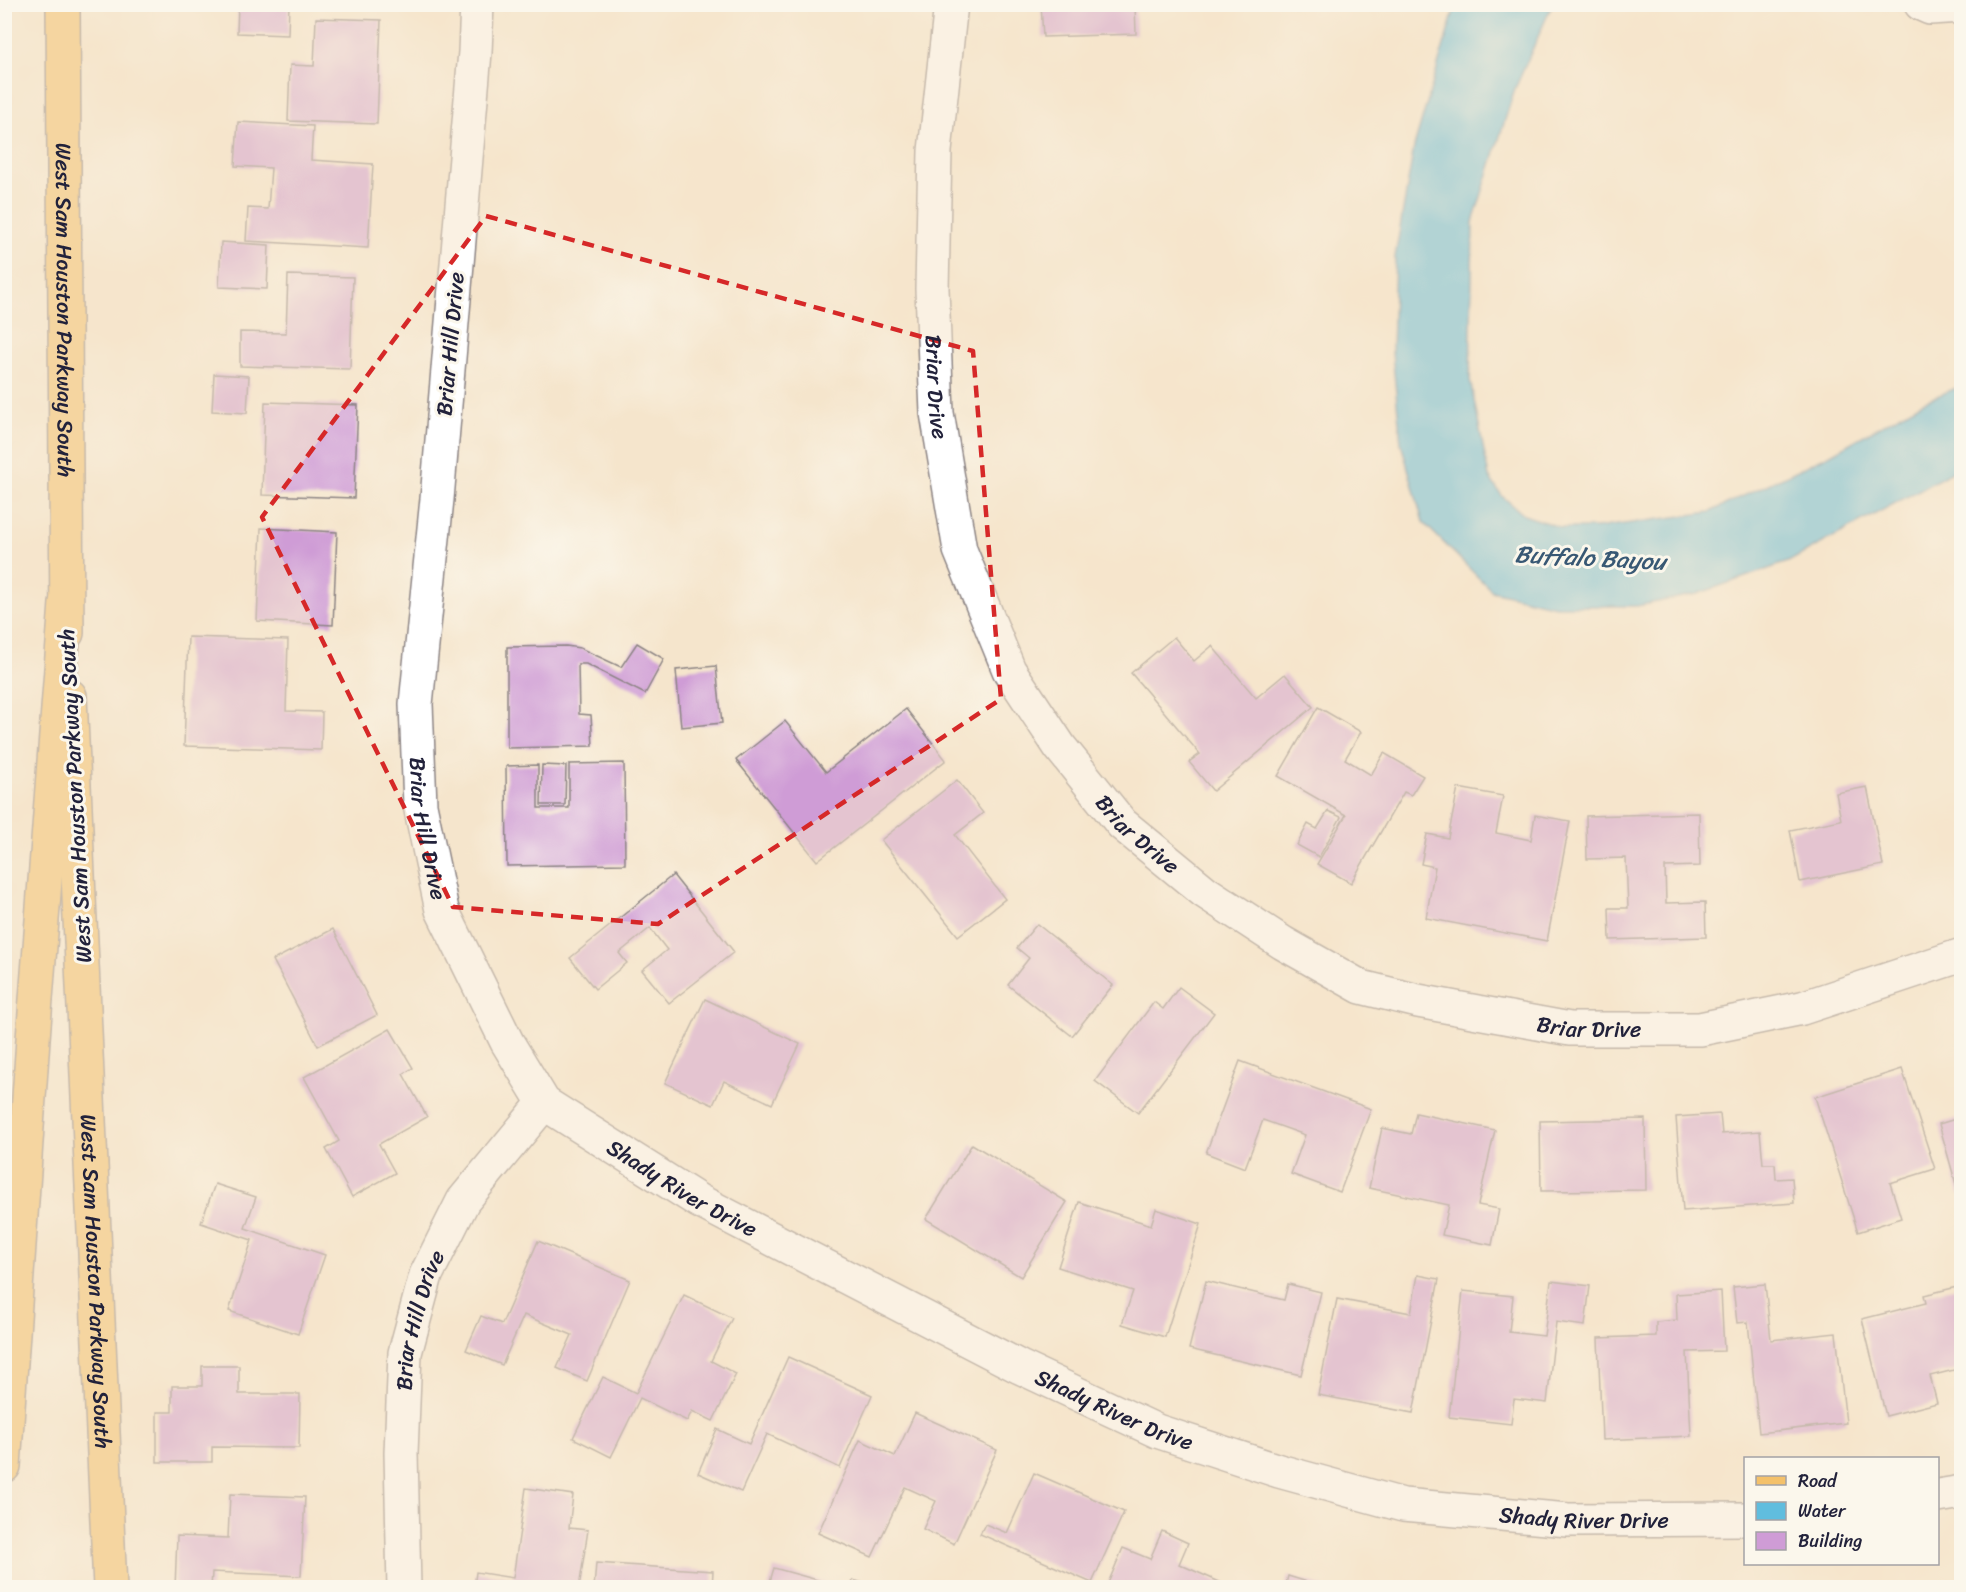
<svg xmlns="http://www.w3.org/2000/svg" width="1966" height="1592" viewBox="0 0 1966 1592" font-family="Sriracha,sans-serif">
<rect width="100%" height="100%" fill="#fbf7ec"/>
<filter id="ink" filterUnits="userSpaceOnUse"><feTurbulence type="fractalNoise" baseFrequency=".0167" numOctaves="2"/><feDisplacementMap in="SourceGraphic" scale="12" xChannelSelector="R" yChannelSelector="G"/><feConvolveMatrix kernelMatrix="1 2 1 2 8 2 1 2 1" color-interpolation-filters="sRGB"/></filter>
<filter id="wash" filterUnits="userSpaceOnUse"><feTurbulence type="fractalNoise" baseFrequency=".008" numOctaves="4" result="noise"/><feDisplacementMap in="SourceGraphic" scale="24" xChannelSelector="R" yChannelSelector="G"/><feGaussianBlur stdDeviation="1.35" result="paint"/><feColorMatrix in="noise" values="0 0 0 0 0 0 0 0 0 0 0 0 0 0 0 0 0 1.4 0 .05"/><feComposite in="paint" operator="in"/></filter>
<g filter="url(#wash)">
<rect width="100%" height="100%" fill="#f5e5cc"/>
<path fill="#60bdde" stroke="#41708c" stroke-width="1.5" d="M1456,4l96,1 -38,86 -41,131 -3,158 19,97 13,19 22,19 38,13h34l114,-16 119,-57 94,-53 38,-16v81l-173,95 -91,32 -60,12h-82l-63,-15 -69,-69 -22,-79 -9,-91 3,-95 19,-110z"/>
<g id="blocks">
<g fill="#cf9cd6">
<path d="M238,4h51l-1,31 -51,-2z"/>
<path d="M1041,4h94l1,30 -93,3z"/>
<path d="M316,18l65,2 -4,104 -89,-3 2,-56 24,1z"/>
<path d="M238,122l75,4 -2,34 62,4 -5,84 -122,-7 2,-33 20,1 3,-41 -36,-2z"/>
<path d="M221,242l48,3 -2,44 -48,-2z"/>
<path d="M288,275l65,2 -3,92 -110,-3v-34l46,1z"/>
<path d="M214,374l35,2 -2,37 -35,-2z"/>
<path d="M265,402l93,3 -4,93 -92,-3z"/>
<path d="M261,528l76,4 -4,93 -76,-4z"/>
<path d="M188,637l100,3 -2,71 36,1 -1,38 -137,-4z"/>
<path d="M1174,637l20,24 18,-15 44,52 29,-24 28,33 -100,84 -24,-29 11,-8 -69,-81z"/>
<path d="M637,643l27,16 -19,35 -59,-30h-8l1,50 12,1 2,31 -86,2v-101l59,-1 14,2 41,19z"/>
<path d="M716,666l6,57 -41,4 -5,-57z"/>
<path d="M1318,707l43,25 -16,27 26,16 13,-22 39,23 -12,19 -7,-3 -53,91 -34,-19 29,-49 -68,-39z"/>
<path d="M906,709l40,51 -129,101 -81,-101 49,-39 41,51z"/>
<path d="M624,763l1,101 -118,2 -1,-100 32,-1v43h31v-44z"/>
<path d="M542,765l24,1 -1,39h-24z"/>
<path d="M957,780l26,33 -28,22 50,64 -47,37 -77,-96z"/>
<path d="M1867,787l16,78 -83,17 -10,-52 51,-10 -5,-27z"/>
<path d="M1458,788l45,8 -7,37 35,7 4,-25 35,6 -23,120 -121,-23 9,-51 -14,-3 6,-30 21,4z"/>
<path d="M1328,811l13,6 -22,40 -22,-12 11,-21 9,5z"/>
<path d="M1699,813l1,53 -35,1 1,36 39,-1 1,35 -96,3 -1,-32h19l-2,-50 -39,1 -1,-43z"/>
<path d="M673,875l61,77 -65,51 -27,-33 25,-20 -17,-22 -31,25 8,10 -32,26 -25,-31z"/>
<path d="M1037,924l76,61 -41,51 -64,-51 21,-27 -12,-10z"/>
<path d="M333,929l44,86 -59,31 -45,-86z"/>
<path d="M1179,987l35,26 -76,100 -43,-32 59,-79 9,7z"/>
<path d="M705,999l95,45 -28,60 -48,-23 -11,24 -48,-22z"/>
<path d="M390,1029l23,39 -10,6 24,43 -48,27 16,29 -43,24 -26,-48 13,-8 -35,-64z"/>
<path d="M1240,1061l131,48 -31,83 -49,-18 14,-39 -42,-15 -18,48 -39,-15z"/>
<path d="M1902,1069l33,100 -45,14 11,35 -43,14 -43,-135z"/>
<path d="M1416,1113l79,17 -17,75 21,4 -7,36 -50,-10 7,-30 -80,-17 13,-60 29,6z"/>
<path d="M1720,1114l2,20 38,-3 3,33h12l1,15 16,-1 2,25 -111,8 -7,-94z"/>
<path d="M1962,1117v77l-3,1 -20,-71z"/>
<path d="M1645,1119l1,71 -105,1 -1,-70z"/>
<path d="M972,1144l95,58 -46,75 -95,-58z"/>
<path d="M215,1184l41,13 -11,31 80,27 -27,79 -69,-23 23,-71 -51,-17z"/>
<path d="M1079,1202l72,23 5,-16 45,15 -36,113 -43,-13 11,-33 -75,-24z"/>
<path d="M538,1241l92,39 -43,101 -30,-13 15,-33 -48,-20 -22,50 -36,-15 15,-34 21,8z"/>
<path d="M1418,1275l21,4 -26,134 -95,-18 19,-96 74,14z"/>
<path d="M1206,1281l78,19 4,-16 33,8 -20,83 -112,-26z"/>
<path d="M1551,1281l39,5 -5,40 -29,-4 -9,81 -33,-4 -3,25 -62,-7 14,-126 50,5 -4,36 35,4z"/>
<path d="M1765,1284l6,56 65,-7 10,90 -87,10 -11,-111 -11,1 -4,-36z"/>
<path d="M1961,1286l1,82 -32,8 7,27 -51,13 -24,-97 64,-16 -2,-8z"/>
<path d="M1721,1291l3,60 -37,1 4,84 -89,4 -4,-102 58,-2v-14l21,-2 -1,-26z"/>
<path d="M684,1295l48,23 -21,43 25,13 -23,47 -21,-10 -5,10 -47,-23 -29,59 -38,-19 30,-61 33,16z"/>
<path d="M788,1357l84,38 -32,73 -73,-34 -26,58 -43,-19 19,-44 32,15z"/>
<path d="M202,1366h37v28h61l-1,54 -87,-1v15h-55v-50h15v-26h30z"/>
<path d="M915,1413l82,37 -43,94 -31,-15 13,-28 -31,-14 -33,70 -54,-24 42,-93 35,16z"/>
<path d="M1034,1473l90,39 -32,71 -112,-49 5,-10 22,9z"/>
<path d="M526,1488l47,7 -4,33 19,2 -9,58h-105l2,-16 37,6z"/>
<path d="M230,1494l75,3 -4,79 -89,-4 -1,16h-36l2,-52 51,2z"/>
<path d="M1162,1531l26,12 -9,21 54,24h-127l17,-40 27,11z"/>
<path d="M596,1563l117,8 -1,17h-118z"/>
<path d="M774,1568l69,19v1h-75z"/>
<path d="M1288,1576l36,11 -1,1h-38z"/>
<path d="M853,1580l24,7v1h-26z"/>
</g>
</g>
</g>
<g filter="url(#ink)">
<use href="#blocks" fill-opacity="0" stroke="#8c8484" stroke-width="1.5"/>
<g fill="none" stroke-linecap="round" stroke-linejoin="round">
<g stroke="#8c8484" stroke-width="36">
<g id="minor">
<path id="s1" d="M477,4l-2,48 -38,447 -21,205 4,101 22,105 65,132 37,61 155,98 321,166 137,64 122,40 124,34 165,15 178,-1"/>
<path id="s2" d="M951,4l-16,147 -3,138 5,124 23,137 49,120 51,77 62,77 83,68 78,51 78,44 57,14 152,28h130l102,-21 160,-53"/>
<path d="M1921,4l9,4 32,-2"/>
<path d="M1938,1496l24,-4"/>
<path id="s3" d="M404,1588l-3,-135 4,-100 21,-78 37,-74 81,-98"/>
</g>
</g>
<g stroke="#8c8484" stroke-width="36">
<g id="major">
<path id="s4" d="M63,4l4,629"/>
<path id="s5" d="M70,696l40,892"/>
</g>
</g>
<g stroke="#8c8484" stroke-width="36">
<path id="highway" d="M4,1466l29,-427 33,-436"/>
</g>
<use href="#minor" stroke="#fff" stroke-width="33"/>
<use href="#major" stroke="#f4c16a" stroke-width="33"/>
<use href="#highway" stroke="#f4c16a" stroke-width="33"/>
</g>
</g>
<path d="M0 0H1966V1592H0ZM486,216l487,135 28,348 -343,225 -205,-17 -191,-390z" fill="#f5e5cc" fill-opacity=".55" fill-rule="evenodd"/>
<path fill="none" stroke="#d62828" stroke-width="4.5" stroke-dasharray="12 8" stroke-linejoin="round" d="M486,216l487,135 28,348 -343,225 -205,-17 -191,-390z"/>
<g text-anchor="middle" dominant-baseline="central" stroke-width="6" stroke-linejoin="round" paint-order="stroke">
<g font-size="22" fill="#22223b" stroke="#fbf7ec">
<text stroke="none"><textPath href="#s4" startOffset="306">West Sam Houston Parkway South</textPath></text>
<text transform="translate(450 344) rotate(-85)">Briar Hill Drive</text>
<text stroke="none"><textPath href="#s2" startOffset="384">Briar Drive</textPath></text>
<text transform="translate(75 796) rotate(-93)">West Sam Houston Parkway South</text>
<text stroke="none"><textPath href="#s1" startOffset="828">Briar Hill Drive</textPath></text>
<text stroke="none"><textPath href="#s2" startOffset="888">Briar Drive</textPath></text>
<text stroke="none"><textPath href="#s2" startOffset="1392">Briar Drive</textPath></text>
<text stroke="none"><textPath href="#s1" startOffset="1292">Shady River Drive</textPath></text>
<text stroke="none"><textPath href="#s5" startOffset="586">West Sam Houston Parkway South</textPath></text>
<text stroke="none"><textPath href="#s3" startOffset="270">Briar Hill Drive</textPath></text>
<text stroke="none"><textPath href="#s1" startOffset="1778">Shady River Drive</textPath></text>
<text stroke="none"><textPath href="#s1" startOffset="2264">Shady River Drive</textPath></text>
</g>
<g font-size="24" font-style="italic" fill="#385874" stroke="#fbf7ec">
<text transform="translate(1590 558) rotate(3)">Buffalo Bayou</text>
</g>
</g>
<rect width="1966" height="1592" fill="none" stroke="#fbf7ec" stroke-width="24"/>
<rect x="1744" y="1457" width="195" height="108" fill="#fbf7ec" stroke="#a4a2a5" stroke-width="1.5"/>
<rect x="1756" y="1476" width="30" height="9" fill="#f4c16a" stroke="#a4a2a5" stroke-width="1.5"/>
<text x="1798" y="1487" font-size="18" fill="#22223b">Road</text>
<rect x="1756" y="1502" width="30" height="18" fill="#60bdde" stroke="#a4a2a5" stroke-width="1.5"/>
<text x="1798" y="1517" font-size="18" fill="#22223b">Water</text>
<rect x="1756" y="1532" width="30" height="18" fill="#cf9cd6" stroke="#a4a2a5" stroke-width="1.5"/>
<text x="1798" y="1547" font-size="18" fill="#22223b">Building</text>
</svg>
